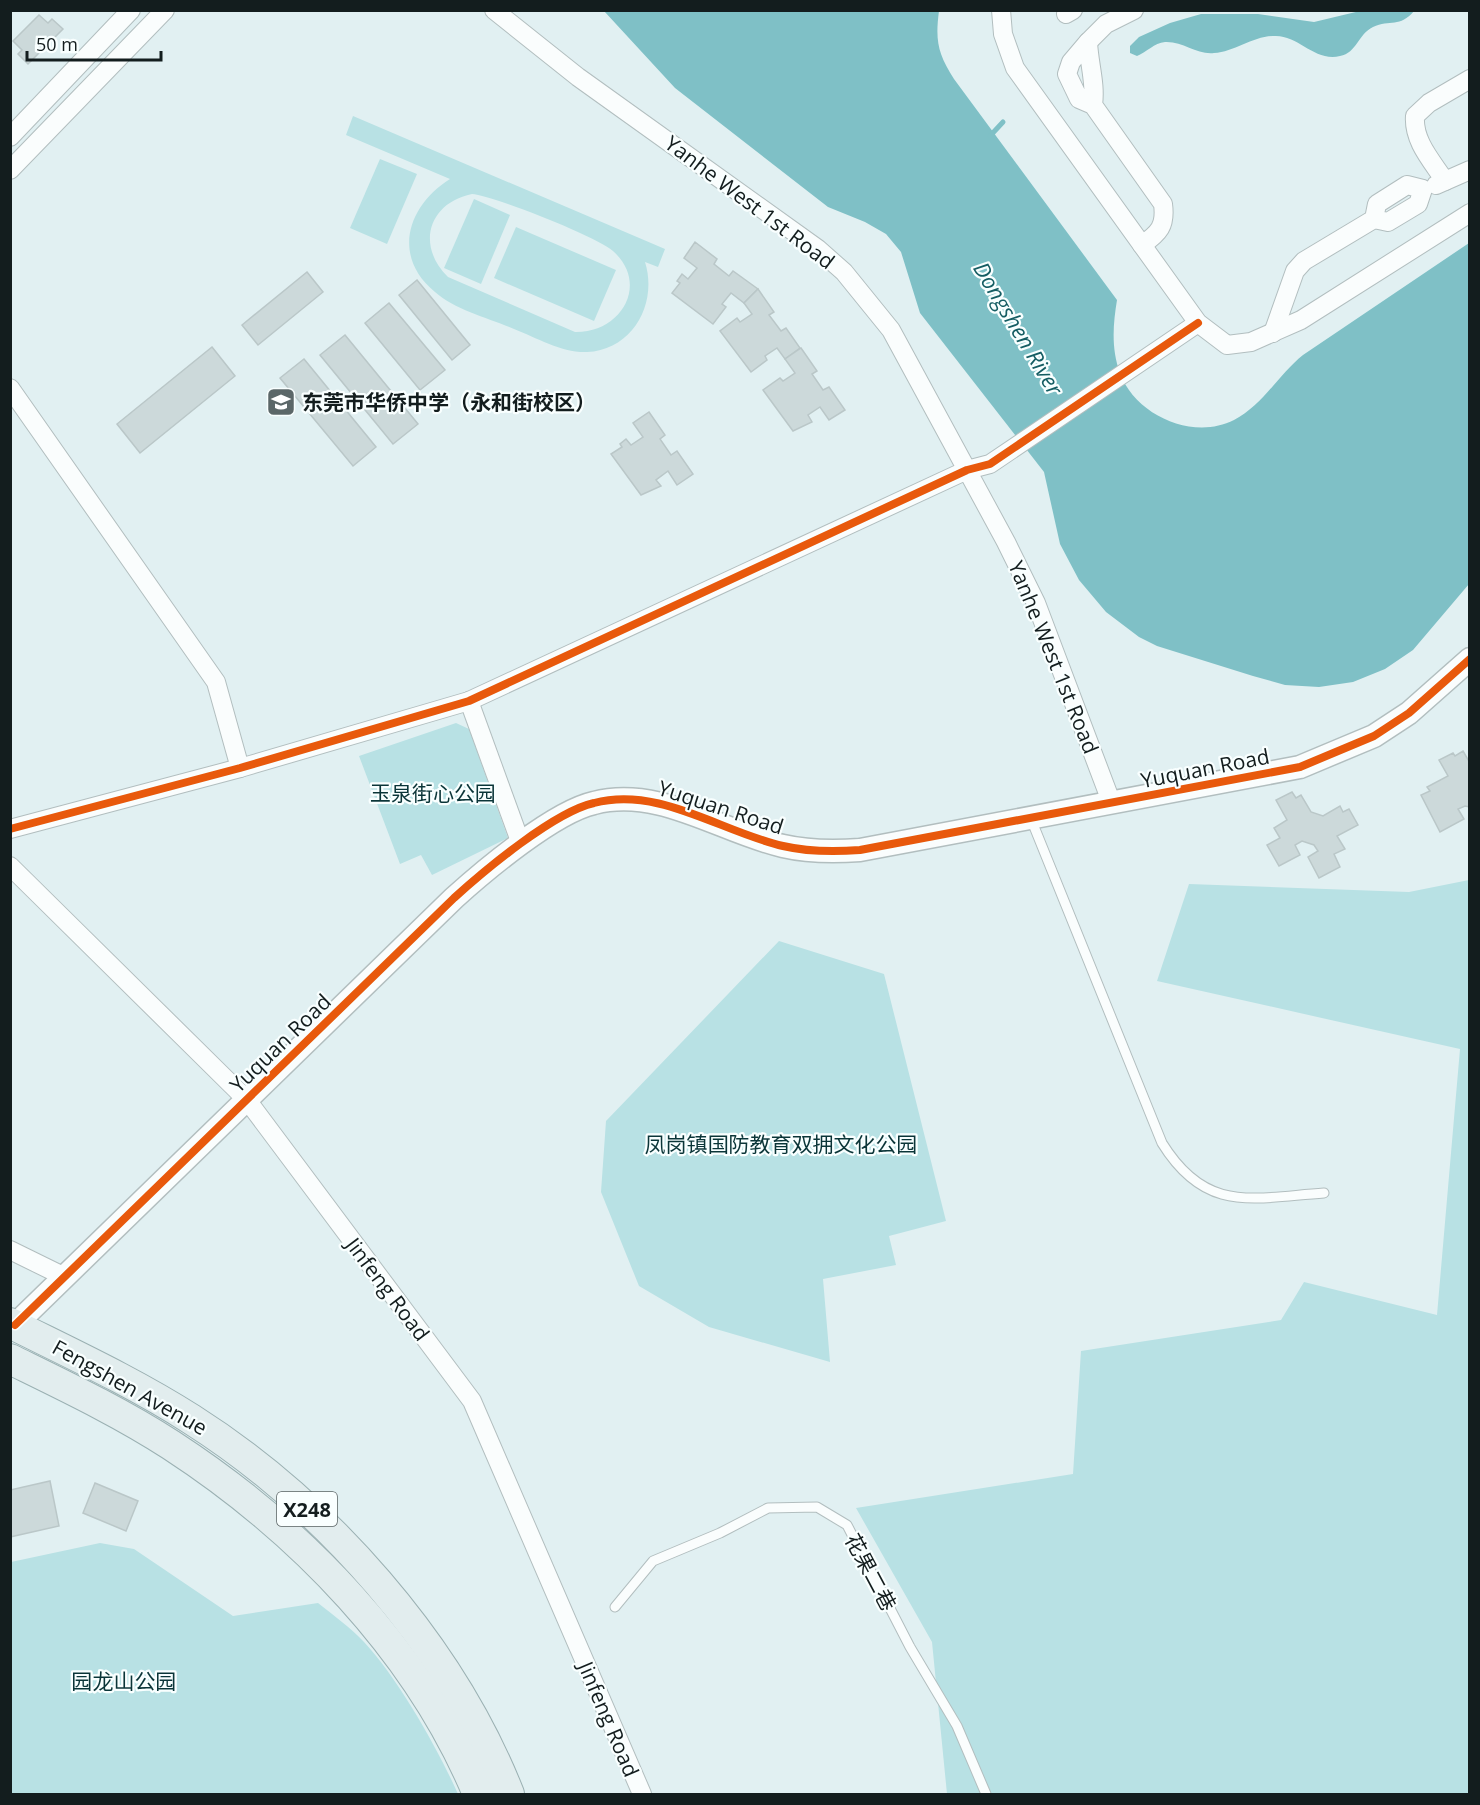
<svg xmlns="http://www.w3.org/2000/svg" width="1480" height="1805" viewBox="0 0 1480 1805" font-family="'Open Sans','Noto Sans SC',sans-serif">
<rect width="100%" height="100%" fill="#e1f0f2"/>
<g fill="#b8e1e4" fill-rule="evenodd">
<path d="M353,116l312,133 -7,18 -13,-5c13,41 -12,88 -58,90 -25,1 -50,-14 -73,-23 -25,-11 -59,-19 -79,-37 -44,-36 -27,-87 15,-113l-104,-44zM472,194c20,1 126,43 141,57 37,33 8,82 -38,81l-127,-55c-32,-31 -20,-74 24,-83z"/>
<path d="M380,159l37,15 -30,70 -37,-16z"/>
<path d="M474,199l36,16 -29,69 -37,-16z"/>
<path d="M516,227l100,43 -22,51 -100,-43z"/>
<path d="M456,723l13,6 39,109 -76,37 -11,-20 -21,9 -41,-108z"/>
<path d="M1469,880v914h-522l-15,-152 -76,-134 217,-34 8,-123 200,-31 23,-38 133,33 23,-266 -303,-68 32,-97 220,8z"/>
<path d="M779,941l105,33 62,247 -57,15 7,29 -73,14 7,83 -121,-35 -70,-41 -38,-94 5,-71z"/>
<path d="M100,1543l34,6 99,67 85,-13c15,12 32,24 46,39 34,36 74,107 94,152h-447v-232z"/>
</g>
<g fill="#7fc0c6">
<path d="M604,11h335c-4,30 -1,43 15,68l163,221c-4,24 -6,49 3,73 15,42 73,68 114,47 29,-15 44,-45 69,-65l166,-112v341l-56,66 -28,19 -32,13 -34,5 -34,-2 -32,-9 -96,-30 -18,-9 -33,-25 -27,-32 -19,-36 -16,-72 -124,-159 -19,-61 -15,-18 -21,-12 -37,-15 -153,-119z"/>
<path d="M1360,11h54c-14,17 -24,8 -41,16 -15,7 -16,26 -33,29 -25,6 -41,-20 -64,-20 -22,-1 -41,16 -62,17 -17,2 -31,-12 -49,-11 -11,1 -18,10 -28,14l-7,-3v-7l9,-9 31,-14 31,-9h57l56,8z"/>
</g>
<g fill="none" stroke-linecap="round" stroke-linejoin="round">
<path stroke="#7fc0c6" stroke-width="5" d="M990,136l13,-14"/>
</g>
<g fill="#ccd9da" stroke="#bac7c8" stroke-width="1.5">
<path d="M39,15l9,8 4,-4 11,10 -35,35 -10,-10 4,-4 -9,-9z"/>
<path d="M695,242l22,17 -3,5 15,12 4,-5 25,18 -14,14 -13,-10 -9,11 4,3 -13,17 -41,-31 8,-10 -3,-2 5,-7 6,5 9,-11 -13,-10z"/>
<path d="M307,272l16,20 -65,53 -16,-20z"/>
<path d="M417,280l53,65 -18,15 -53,-65z"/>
<path d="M758,289l16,23 -5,3 12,16 5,-3 14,20 -15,11 -8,-11 -12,8 2,4 -16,12 -31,-41 17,-13 3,4 12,-8 -8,-11z"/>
<path d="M389,303l56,67 -25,20 -55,-67z"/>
<path d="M345,335l73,89 -25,20 -73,-89z"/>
<path d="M212,347l23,29 -95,77 -23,-29z"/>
<path d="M801,348l16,23 -5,3 11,16 6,-3 16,23 -16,10 -9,-13 -12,8 4,7 -19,9 -30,-41 17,-12 3,3 12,-8 -10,-14z"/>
<path d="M304,359l72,88 -23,19 -73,-88z"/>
<path d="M649,412l16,23 -5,4 11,16 6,-4 16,23 -16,11 -9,-14 -12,9 5,6 -20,9 -30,-41 11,-7 -2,-3 6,-5 5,6 12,-8 -10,-14z"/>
<path d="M1463,751l7,12v44l-5,-1 -7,3 6,10 -24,13 -19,-37 9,-4 -3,-4 21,-11 -9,-16 14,-7 2,3z"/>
<path d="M1292,792l4,6 5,-3 10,17 12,4 17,-10 3,6 6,-3 9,16 -21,11 8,13 -11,5 6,13 -21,11 -11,-21 10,-6 -4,-6 -12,-4 -7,4 5,10 -21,11 -12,-21 13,-7 -6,-10 13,-8 -11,-20z"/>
<path d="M50,1481l9,45 -49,11v-47z"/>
<path d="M95,1483l43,18 -12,30 -43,-18z"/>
</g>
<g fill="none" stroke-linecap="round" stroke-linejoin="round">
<g stroke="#b2bebf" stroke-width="11">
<g id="service">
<path d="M1031,819l131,324c44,71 90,55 162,50"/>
<path d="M615,1607l38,-46 67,-28 48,-25 49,-1 30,18 63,122 47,79 29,68"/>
</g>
</g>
<g stroke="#b2bebf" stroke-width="20">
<g id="minor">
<path d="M494,10l84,67 240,172 26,23 47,58 115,212 30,61 76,201"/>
<path d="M1001,10l2,24 12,34 183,255 29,22 24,-3 50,-22 169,-107"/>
<path d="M1066,14l7,-4"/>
<path d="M1088,42l18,-18 28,-14"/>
<path d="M1093,105c3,-21 -4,-41 -5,-63l-17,20 -4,12 12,25 14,6 70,99c3,22 -4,29 -21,41"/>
<path d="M10,137l121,-127"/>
<path d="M10,170l155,-160"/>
<path d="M1445,181c-13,-20 -32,-40 -30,-65l14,-13 41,-24"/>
<path d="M1436,185l34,-15"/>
<path d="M1273,333l22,-62 9,-10 70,-42 14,3 30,-18 5,-15 -16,-4 -30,19 -3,15"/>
<path d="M10,388l206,294 24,86"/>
<path d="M469,701l52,143"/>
<path d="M10,829l230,-61 229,-67 498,-231 23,-6 208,-141"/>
<path d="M10,866l237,234 225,301 170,393"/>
<path d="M10,1250l55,27"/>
</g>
</g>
<g stroke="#b2bebf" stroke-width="25">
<path id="tertiary" d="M15,1325l439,-427c31,-28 100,-86 140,-95 66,-17 127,29 189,43 26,6 51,6 77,4l440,-83 74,-31 35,-23 61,-54"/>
</g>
<g stroke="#9ab0b2" stroke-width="32">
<g id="primary">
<path d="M10,1323c62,31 123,59 181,96 134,85 259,226 318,375"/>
<path d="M10,1359c55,27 110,53 161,86 129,84 247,205 307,349"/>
</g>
</g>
<use href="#service" stroke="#fafdfd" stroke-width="9"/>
<use href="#minor" stroke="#fafdfd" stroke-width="18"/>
<use href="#tertiary" stroke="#fafdfd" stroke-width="22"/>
<use href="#primary" stroke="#e2edee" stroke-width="30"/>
<g stroke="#f9ffff" stroke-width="11">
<g id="cycleway">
<path d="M10,829l230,-61 229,-67 498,-231 23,-6 208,-141"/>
<path d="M15,1325l439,-427c31,-28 100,-86 140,-95 66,-17 127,29 189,43 26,6 51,6 77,4l440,-83 74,-31 35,-23 61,-54"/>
</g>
</g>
<use href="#cycleway" stroke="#e8590c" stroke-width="8"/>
</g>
<defs>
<g id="school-square" transform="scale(1.5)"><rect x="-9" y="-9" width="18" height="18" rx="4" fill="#5b6768" stroke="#f9ffff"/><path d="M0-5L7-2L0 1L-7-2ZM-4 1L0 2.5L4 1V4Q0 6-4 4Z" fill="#fff"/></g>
</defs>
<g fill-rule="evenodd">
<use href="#school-square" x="281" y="402"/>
</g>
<g text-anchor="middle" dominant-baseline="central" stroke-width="4.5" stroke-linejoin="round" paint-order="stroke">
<rect fill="#f9ffff" stroke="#586162" stroke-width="1.5" x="277" y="1492" width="60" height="34" rx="4.5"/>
<g font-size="20" font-weight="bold" fill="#131d1e">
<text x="307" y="1509">X248</text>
</g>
<g font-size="21" fill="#131d1e" stroke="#f9ffff">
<text transform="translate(750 202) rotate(37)">Yanhe West 1st Road</text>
<text transform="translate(1054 657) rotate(68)">Yanhe West 1st Road</text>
<text transform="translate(1205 768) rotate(-11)">Yuquan Road</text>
<text transform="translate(721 807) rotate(18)">Yuquan Road</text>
<text transform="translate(280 1043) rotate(-44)">Yuquan Road</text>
<text transform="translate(388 1289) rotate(53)">Jinfeng Road</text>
<text transform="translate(130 1387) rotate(29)">Fengshen Avenue</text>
<text transform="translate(871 1572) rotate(62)">花果二巷</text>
<text transform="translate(609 1719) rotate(67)">Jinfeng Road</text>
</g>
<g font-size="21" font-weight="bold" fill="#131d1e" stroke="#f9ffff" text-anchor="start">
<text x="302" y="402">东莞市华侨中学（永和街校区）</text>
</g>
<g font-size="21" fill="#0a3538" stroke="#f9ffff">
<text x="433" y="793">玉泉街心公园</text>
<text x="781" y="1144">凤岗镇国防教育双拥文化公园</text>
<text x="124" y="1681">园龙山公园</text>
</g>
<g font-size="22" font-style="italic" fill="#155d63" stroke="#f9ffff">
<text transform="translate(1019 328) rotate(59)">Dongshen River</text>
</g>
</g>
<rect width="1480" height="1805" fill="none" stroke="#131d1e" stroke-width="24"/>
<path d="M27 51v9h134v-9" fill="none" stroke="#131d1e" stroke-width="3"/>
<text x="36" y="51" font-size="18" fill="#131d1e" stroke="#f9ffff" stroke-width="4.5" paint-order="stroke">50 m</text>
</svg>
